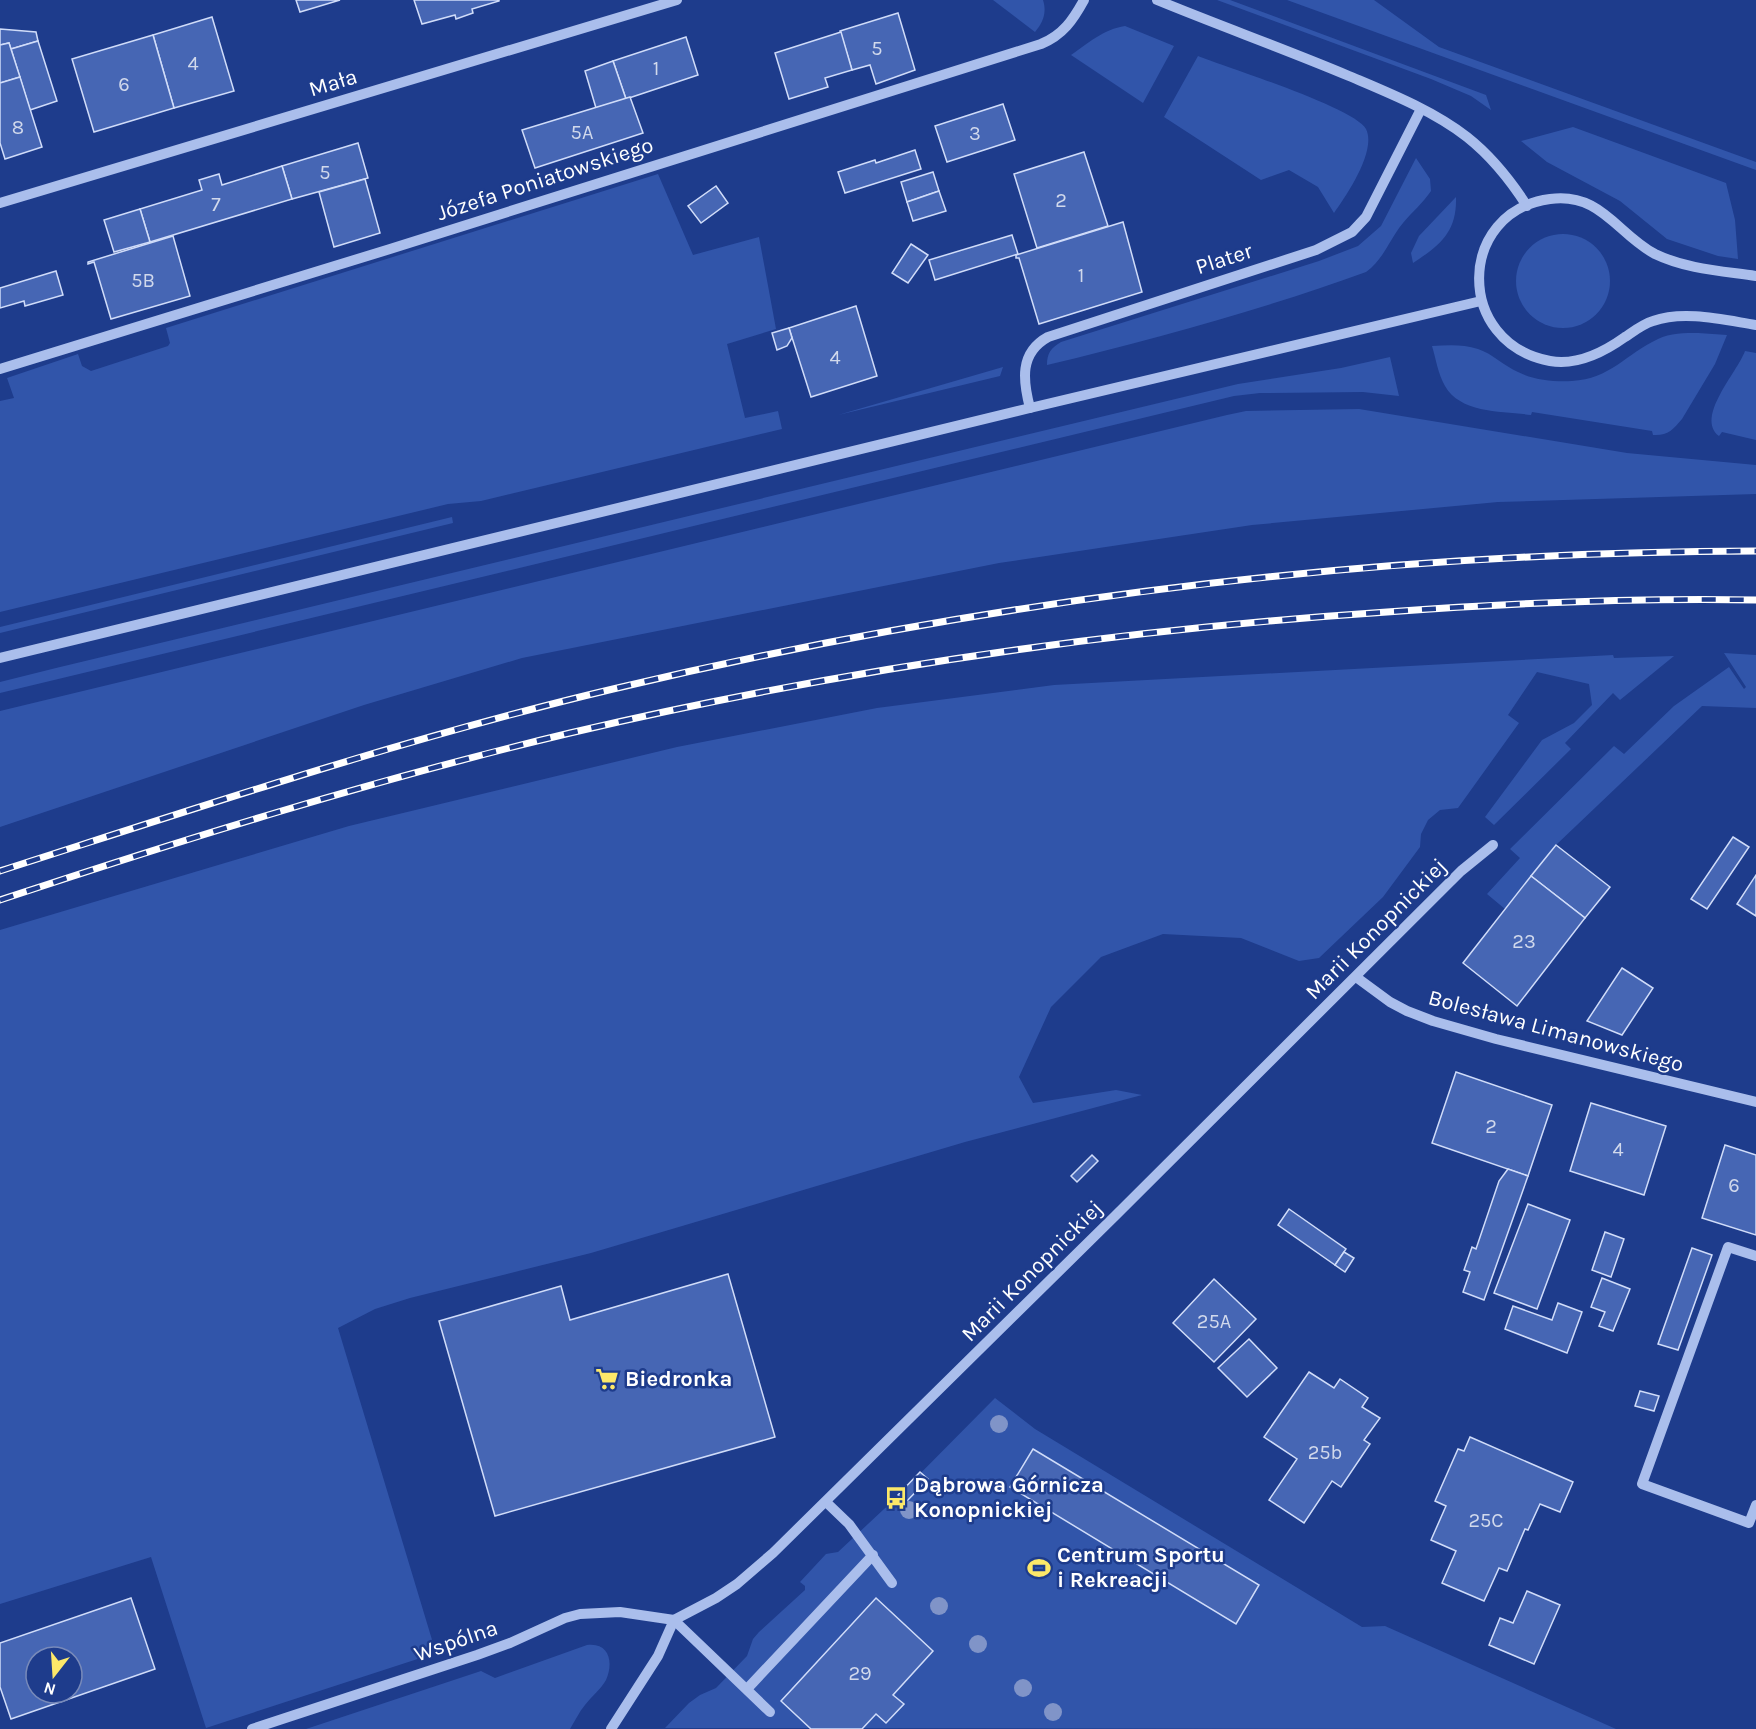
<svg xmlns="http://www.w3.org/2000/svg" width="1756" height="1729" viewBox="0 0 1756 1729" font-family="Karla,sans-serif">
<rect width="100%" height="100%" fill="#1e3c8c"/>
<g fill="#3155aa">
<path d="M993,0h50c4,13 0,22 -8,32z"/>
<path d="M1217,0h13l256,95 5,15 -20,-14 -40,-17z"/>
<path d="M1287,0h87l65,47 317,115v8z"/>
<path d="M1125,26l49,20 -31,57 -72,-48c16,-11 33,-26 54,-29z"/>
<path d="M1198,56c28,11 157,52 168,73 11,22 -20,67 -32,84l-16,-26 -29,-17 -28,10 -97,-63z"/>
<path d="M1573,127l153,56 9,37 3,39 -20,-3 -51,-17 -47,-38 -73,-39 -26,-21z"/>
<path d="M1416,158l14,21 1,12c-8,12 -19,21 -28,32 -14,17 -19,36 -37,49 -105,38 -211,67 -319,93 0,-12 4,-17 14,-23l258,-81 39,-15 23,-20z"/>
<path d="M658,174l35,81 66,-18 17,92 -49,15 18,74 33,-7 4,18 -301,72 -33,3 -448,108v-211l14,-3 -7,-20 71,-24 4,12 9,5 77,-25 2,-3 -4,-15z"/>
<path d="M1456,197c1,35 -16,48 -43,66l-2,-10 8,-17z"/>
<circle cx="1563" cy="281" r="47"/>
<path d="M1698,333l29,2 -12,29 -33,55c-9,11 -15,17 -29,16l-1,-4 -120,-19 -1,3c-28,-4 -70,-1 -86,-29 -7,-12 -9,-27 -13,-40 16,-1 31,-2 46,3 15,5 26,17 40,23 16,8 36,10 54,9 38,-2 54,-27 86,-42 12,-6 27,-6 40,-6z"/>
<path d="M1745,351l11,2v87l-34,-8 -3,4c-24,-19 18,-63 26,-85z"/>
<path d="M1390,357l9,39 -36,-4 -103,1 -26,3 -1234,297v-11l56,-14 1182,-284 103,-16z"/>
<path d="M1003,367l-3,9 -162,39z"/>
<path d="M1359,409l268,44 129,12v29l-258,8 -246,23 -253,38 -477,95 -158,47 -364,122v-116l1227,-296 19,-4z"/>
<path d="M452,517l1,6 -453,110v-6z"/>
<path d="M1724,653l32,2v53l-54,-2 -146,139 -51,64 -18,-15 33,-36 -10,-9 104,-103 10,8 50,-48 55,-39 15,22 2,-2z"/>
<path d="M1613,655l1,3 60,-2 -54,44 -7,-7 -48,50 6,6 -77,76 -9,-8 57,-77 32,-17 18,-18 -3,-21 -52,-12 -29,43 11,8 -61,85 -18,2 -12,10 -7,14 -1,13 -37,50 -64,61 -20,3 -58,-23 -78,-4 -62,23 -50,50 -32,70 14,26 83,-13 26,5 -177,47 -374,111 -181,45 -35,11 -37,19 98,325 -230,75 -55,-171 -151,47v-674l349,-104 328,-79 200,-39 177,-23z"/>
<path d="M995,1398l40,31 327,198 23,-1 231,103 -951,-1 24,-25 11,-8 16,-7 31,-32 6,-17 6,-7 46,-42v-4l-5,-4 26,-28 12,-2 60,-56z"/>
<path d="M587,1645c22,-3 27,17 19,35 -5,9 -14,16 -21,25 -6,7 -10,16 -15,24h-264l175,-58 14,7z"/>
</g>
<g fill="#4666b4" stroke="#d0dcf9" stroke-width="1.5" fill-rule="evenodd">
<path d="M296,0h44l-40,12z"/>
<path d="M414,0h85v1l-27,8 1,4 -17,6 -1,-4 -33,9z"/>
<path d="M898,13l17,57 -39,14 -6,-19 -18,5 -12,-39z"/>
<path d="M212,17l22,74 -60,17 -21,-73z"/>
<path d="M0,29l36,3 2,9 -27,8 -2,-6 -9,2z"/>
<path d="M841,32l11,38 -27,8 3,9 -39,12 -14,-46z"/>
<path d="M153,35l21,73 -80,24 -22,-73z"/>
<path d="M686,37l12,38 -72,24 -13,-38z"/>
<path d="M38,41l19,60 -27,9 -19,-61z"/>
<path d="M9,43l11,34 -20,6v-38z"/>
<path d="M613,61l13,38 -30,9 -11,-37z"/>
<path d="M20,77l22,70 -37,12 -5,-16v-60z"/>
<path d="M630,97l13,36 -108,35 -13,-38z"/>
<path d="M1003,104l12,36 -68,22 -12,-36z"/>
<path d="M358,143l10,35 -76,21 -10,-33z"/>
<path d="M915,150l6,19 -76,24 -7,-21 37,-12 1,3z"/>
<path d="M1084,152l24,74 -71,22 -23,-74z"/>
<path d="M282,166l10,33 -142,43 -10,-33 62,-19 -3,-10 20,-6 3,11z"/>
<path d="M933,172l6,19 -32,11 -6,-20z"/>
<path d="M365,179l15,54 -46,14 -15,-55z"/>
<path d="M716,186l12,17 -27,20 -13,-17z"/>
<path d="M939,191l7,20 -33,10 -6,-19z"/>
<path d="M140,209l10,33 -36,10 -10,-32z"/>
<path d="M1123,222l19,70 -103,32 -20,-66h-3v-3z"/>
<path d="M1012,235l6,19 -83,26 -6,-20z"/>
<path d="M173,236l17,60 -79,23 -17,-57 -6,2v-2z"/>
<path d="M911,244l17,11 -20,28 -16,-10z"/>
<path d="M56,271l7,24 -38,11 -1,-5 -24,7v-20z"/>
<path d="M856,306l21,70 -66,21 -22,-69z"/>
<path d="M789,328l3,10 -5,8 -10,4 -5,-17z"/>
<path d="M1733,837l16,10 -42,62 -16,-10z"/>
<path d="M1556,845l54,42 -25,31 -54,-42z"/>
<path d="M1756,875v41l-19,-12z"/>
<path d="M1531,876l54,42 -68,88 -54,-43z"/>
<path d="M1622,968l31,20 -31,47 -35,-14z"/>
<path d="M1456,1072l96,33 -24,71 -96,-33z"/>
<path d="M1591,1103l75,23 -22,69 -74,-24z"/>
<path d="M1725,1145l31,10v80l-54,-17z"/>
<path d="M1092,1155l6,6 -21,21 -6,-6z"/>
<path d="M1508,1169l20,7 -44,124 -21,-8 7,-20 -6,-2 8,-23 4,2 23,-68z"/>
<path d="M1528,1204l42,16 -33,89 -43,-16z"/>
<path d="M1289,1209l57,40 -11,16 -57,-40z"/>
<path d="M1605,1232l19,7 -13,38 -19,-7z"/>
<path d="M1692,1248l20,7 -34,95 -20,-6z"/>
<path d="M1344,1252l10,6 -9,14 -10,-7z"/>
<path d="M728,1274l47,163 -280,79 -56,-195 122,-35 9,34z"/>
<path d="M1602,1278l28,11 -17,42 -14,-5 6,-14 -14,-5z"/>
<path d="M1214,1279l42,40 -42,43 -41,-39z"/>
<path d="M1558,1303l24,9 -15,41 -62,-24 8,-23 39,14z"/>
<path d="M1249,1339l28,29 -30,29 -29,-29z"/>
<path d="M1309,1372l25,16 6,-9 28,19 -6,9 18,11 -16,22 6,4 -29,43 -9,-6 -28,42 -35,-23 28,-41 -33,-22z"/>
<path d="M1640,1391l19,5 -5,15 -19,-5z"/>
<path d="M1470,1437l103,45 -13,30 -20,-8 -12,26 -3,-1 -18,42 -8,-3 -15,33 -42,-18 14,-32 -25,-11 15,-34 -11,-5 23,-52 6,2z"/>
<path d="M1033,1449l226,136 -23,39 -226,-137z"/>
<path d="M920,1472l8,7 -22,23 -8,-7z"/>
<path d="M1527,1591l33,14 -26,59 -45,-19 11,-27 13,5z"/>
<path d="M131,1598l24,71 -144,50 -11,-32v-44zM36,1657h36v36h-36z"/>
<path d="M876,1598l57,53 -40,44 11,9 -18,19 -10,-9 -14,15h-51l-30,-28z"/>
</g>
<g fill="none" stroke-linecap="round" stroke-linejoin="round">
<g stroke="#aabeec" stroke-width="10">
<path d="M1157,0c63,26 128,49 192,76 40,17 83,34 118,61 24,19 44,44 60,69"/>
<path d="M0,203l677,-203"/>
<path d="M1756,276c-34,-5 -70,-7 -101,-22 -38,-20 -54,-62 -105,-55 -93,12 -96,144 0,162 27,5 54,-9 75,-24 9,-6 18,-13 28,-16 31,-11 71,-1 103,4"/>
<path d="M0,369l390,-120 651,-205c22,-9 32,-24 43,-44"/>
<path d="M1030,408c-7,-27 -11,-55 18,-71l268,-87 36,-18 14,-15 55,-108"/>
<path d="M0,658l1030,-250 451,-107"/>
<path d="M1356,977l34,25 17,9 26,10 63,18 260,63"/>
<path d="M1756,1256l-28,-9 -86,237 107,39 7,-18"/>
<path d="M826,1502l23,22 43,59"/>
<path d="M674,1620l96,92"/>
<path d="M747,1689l126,-134"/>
<path d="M252,1729l225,-74 33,-12 55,-25 15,-4 40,-2 54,8"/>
<path d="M611,1729l47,-73 16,-36 42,-22 21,-14 36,-31 342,-337 346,-345 32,-26"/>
</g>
<g stroke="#fff" stroke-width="7">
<g id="rail">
<path d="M0,871c203,-65 406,-133 613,-182 374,-89 758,-137 1143,-138"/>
<path d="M0,900c188,-62 377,-121 570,-167 269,-63 542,-103 817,-121 123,-9 246,-14 369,-12"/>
</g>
</g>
<use href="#rail" stroke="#1e3c8c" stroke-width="4.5" stroke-dasharray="14" stroke-linecap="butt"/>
</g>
<g fill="#8094c8">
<circle cx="999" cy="1424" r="9"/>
<circle cx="909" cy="1510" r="9"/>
<circle cx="939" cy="1606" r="9"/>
<circle cx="978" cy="1644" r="9"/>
<circle cx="1023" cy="1688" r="9"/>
<circle cx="1053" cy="1712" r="9"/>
</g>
<defs>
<g id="supermarket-bare" transform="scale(1.8)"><path d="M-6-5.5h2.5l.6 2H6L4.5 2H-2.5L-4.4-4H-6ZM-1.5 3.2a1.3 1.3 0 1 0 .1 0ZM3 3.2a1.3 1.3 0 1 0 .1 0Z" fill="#fce869" stroke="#1e3c8c" stroke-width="2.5" paint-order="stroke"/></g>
<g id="bus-bare" transform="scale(1.8)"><path d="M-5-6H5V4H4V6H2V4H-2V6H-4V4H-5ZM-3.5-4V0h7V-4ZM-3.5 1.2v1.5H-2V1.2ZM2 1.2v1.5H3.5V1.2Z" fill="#fce869" stroke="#1e3c8c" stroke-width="2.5" paint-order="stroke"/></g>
<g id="stadium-bare" transform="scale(1.8)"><path d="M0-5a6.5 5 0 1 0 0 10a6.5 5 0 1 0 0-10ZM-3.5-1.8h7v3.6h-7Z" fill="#fce869" stroke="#1e3c8c" stroke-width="2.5" paint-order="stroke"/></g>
</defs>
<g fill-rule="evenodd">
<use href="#supermarket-bare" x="607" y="1379"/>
<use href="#bus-bare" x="896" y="1498"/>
<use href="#stadium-bare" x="1039" y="1568"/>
</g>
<g text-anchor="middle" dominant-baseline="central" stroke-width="5" stroke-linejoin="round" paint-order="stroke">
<g font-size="20" fill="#d1d9ec">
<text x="877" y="48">5</text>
<text x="193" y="63">4</text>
<text x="656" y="68">1</text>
<text x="124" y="84">6</text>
<text x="18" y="127">8</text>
<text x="582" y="132">5A</text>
<text x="975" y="133">3</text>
<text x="325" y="172">5</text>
<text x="1061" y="200">2</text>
<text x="216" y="204">7</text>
<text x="1081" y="275">1</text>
<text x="143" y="280">5B</text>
<text x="835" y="357">4</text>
<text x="1524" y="941">23</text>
<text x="1491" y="1126">2</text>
<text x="1618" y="1149">4</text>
<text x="1734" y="1185">6</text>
<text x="1214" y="1321">25A</text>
<text x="1325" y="1452">25b</text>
<text x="1486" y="1520">25C</text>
<text x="860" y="1673">29</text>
</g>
<g font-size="22" fill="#fff" stroke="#1e3c8c">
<text transform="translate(333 83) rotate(-17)">Mała</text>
<text transform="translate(545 179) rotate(-18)">Józefa Poniatowskiego</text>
<text transform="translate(1224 259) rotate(-18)">Plater</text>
<text transform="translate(1376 929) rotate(-45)">Marii Konopnickiej</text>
<text transform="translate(1556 1031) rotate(15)">Bolesława Limanowskiego</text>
<text transform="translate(1032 1271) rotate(-45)">Marii Konopnickiej</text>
<text transform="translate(456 1641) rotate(-19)">Wspólna</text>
</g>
<g font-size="22" font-weight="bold" fill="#fff" stroke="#1e3c8c" text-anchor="start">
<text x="625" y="1379">Biedronka</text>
<text x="914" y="1485">Dąbrowa Górnicza<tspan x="914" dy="25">Konopnickiej</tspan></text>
<text x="1057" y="1555">Centrum Sportu<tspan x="1057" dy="25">i Rekreacji</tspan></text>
</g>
</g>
<g transform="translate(54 1675) rotate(197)"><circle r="28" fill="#1e3c8c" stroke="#788aba" stroke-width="1.5"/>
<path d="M0-4.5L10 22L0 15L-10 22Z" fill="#fce869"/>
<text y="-9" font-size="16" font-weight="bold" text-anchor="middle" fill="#ffffff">N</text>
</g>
</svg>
